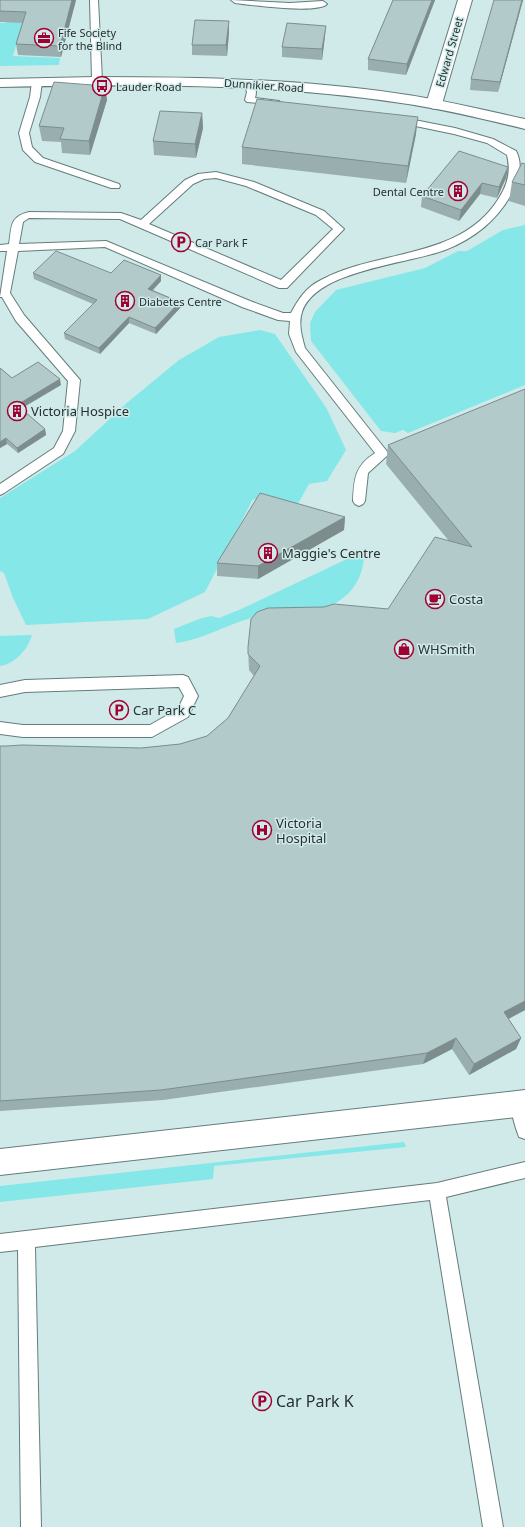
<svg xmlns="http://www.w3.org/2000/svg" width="525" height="1527" viewBox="0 0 525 1527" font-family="'Noto Sans',sans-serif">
<rect width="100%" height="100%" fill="#d0eae9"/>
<g fill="#85e7e8">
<path d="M11,9h16l-14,47 47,2 -1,7 -59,1v-43h6z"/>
<path d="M525,225v160l-117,48 -5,-3 -8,3 -14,-2 -70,-90 -1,-18 5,-11 21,-22 89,-22 33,-17h9l36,-21z"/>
<path d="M260,330l15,4 52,75 19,41 -19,31 -18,3 -15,27 -41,-12 -48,93 -57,27 -122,6 -13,-27 -9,-25 -4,-2v-73l75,-47 53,-49 51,-42 40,-23z"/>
<path d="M364,551c1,26 -13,48 -38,56 -5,2 -12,2 -18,3 -19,2 -39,3 -57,8 -26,7 -48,22 -75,25l-2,-14 25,-10 12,-3 8,2 20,-8z"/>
<path d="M32,635c-4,14 -17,29 -32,31v-30z"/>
<path d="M404,1142l2,5 -192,19 -1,13 -213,23v-16z"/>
</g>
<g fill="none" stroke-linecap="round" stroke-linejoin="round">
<g stroke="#657c7c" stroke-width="2">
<g id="lane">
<path d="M90,0h8l4,80 -5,3 -5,-3z"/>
<path d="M231,0l59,3 33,-2 4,3c-9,10 -77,1 -92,-1z"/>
<path d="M37,79l5,3 -2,15 -11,36 3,14 11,11 76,26 1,2 -1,2h-8l-76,-26 -12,-12 -4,-17 11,-36 2,-15z"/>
<path d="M249,81c7,2 8,11 6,17l24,3 2,2 -2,2 -32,-3 -2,-2 2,-8 -3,-8z"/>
<path d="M399,117l56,11 38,11 23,12c7,13 3,28 -3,40 -14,28 -39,48 -68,59 -37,14 -129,20 -143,62 -4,12 0,25 3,36l84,106 -21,19 -3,28 -2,3 -4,2 -4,-2 -2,-3c1,-23 2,-35 22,-48l-79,-101 -7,-18 1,-13 -12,-1 -36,-13 -137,-60 -87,4 -8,42 14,22 56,65 -5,51 -12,23 -59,39 -4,2v-11l54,-36 9,-17 5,-50 -52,-60 -14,-24h-2l7,-46h-7v-6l9,-1c3,-17 0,-27 20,-32l92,1 20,7 44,-40 13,-6 18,-2 38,10 70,29 20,18 -57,59h-8l-159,-69 -91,-1 -6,4 -4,22 87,-3 144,60 33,12h8c7,-13 15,-26 30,-33 57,-31 140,-20 178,-82 9,-14 12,-27 8,-43l-20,-12 -33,-9 -58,-12 -2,-2 2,-2zM216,178l30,8 70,29 17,14 -52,51 -132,-56 44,-40 11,-5z"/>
<path d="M183,675l5,2 10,19 -10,21 -36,20h-129l-23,-3v-12l23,3h127l28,-16 6,-13 -5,-9 -154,5 -25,5v-12l25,-5z"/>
<path d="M519,1096l6,3v40l-6,-2c-4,-11 -10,-28 -6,-39z"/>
<path d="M525,1162v16l-79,19 57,330h-20l-53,-327 -395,47 6,280h-20l-3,-277 -18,2v-18l437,-51z"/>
</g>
</g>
<g stroke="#657c7c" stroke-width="2">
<g id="street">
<path d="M458,0h14l-30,104 -3,3 -5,2 -5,-2 -3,-3z"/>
<path d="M525,1090v26l-525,59v-26z"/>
</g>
</g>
<g stroke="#657c7c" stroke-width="2">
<path id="secondary" d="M96,77c102,0 204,2 305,17 42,6 83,16 124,25v10c-41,-10 -82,-20 -124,-26 -133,-20 -268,-19 -401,-16v-8z"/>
</g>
<use href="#lane" fill="#fff" fill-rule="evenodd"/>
<use href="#street" fill="#fff" fill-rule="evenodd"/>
<use href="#secondary" fill="#fff" fill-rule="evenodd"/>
</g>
<g fill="#99aeae">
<path d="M0,0h76l-15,57 -43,-2 -2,-11 7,-21 -23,-1z"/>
<path d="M393,0h42l-29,75 -38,-5v-11z"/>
<path d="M523,0l-25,92 -28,-2 1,-11z"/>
<path d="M229,32l-2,24 -35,-1v-10z"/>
<path d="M325,36l-3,24 -40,-3v-10z"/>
<path d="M105,86l2,14 -17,55 -28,-2 -1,-11 -19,-1 -3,-15z"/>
<path d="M202,113l1,15 -7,30 -42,-3 -1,-14z"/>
<path d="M416,134l-10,49 -164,-19v-17z"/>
<path d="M525,164v42l-16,-5 3,-19z"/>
<path d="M508,167l-2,11 -9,20 -17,-4 -21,27 -38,-14 1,-11z"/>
<path d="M33,273h78l50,2v6l-8,9 27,12 1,5 -25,27 -27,-11 -29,31 -35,-15 -1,-6 29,-29 -59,-25z"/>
<path d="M0,368l12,10 49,7 -40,24 24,20 1,6 -28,18 -11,-9 -7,4z"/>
<path d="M525,389v621l-17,9 13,19 -5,11 -47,26 -17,-26 -29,15 -260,36 -163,11v-365h6l135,2 39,-4 27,-8 21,-18 26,-42 -5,-6 -1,-23 140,-38 61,-68 -63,-77 2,-19z"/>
<path d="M345,517l-1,13 -86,49 -41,-3v-13z"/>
</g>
<g fill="#7d8d8d">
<path d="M72,0h4l-15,57 -1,-11z"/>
<path d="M432,0h3l-29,75 1,-11z"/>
<path d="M522,0h1l-25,92 2,-10z"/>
<path d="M229,21v11l-2,24 -1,-11z"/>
<path d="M326,26l-1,10 -3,24v-11z"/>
<path d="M105,86l2,14 -17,55 -1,-14z"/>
<path d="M202,113l1,15 -7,30 -1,-14z"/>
<path d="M418,117l-2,17 -10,49 2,-17z"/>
<path d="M508,167l-2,11 -9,20 2,-11z"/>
<path d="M482,183l-2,11 -21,27 2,-11z"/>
<path d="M161,275v6l-12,13 -1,-5z"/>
<path d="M180,302l1,5 -25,27 -1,-6z"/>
<path d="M129,317v6l-29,31 -1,-6z"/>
<path d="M60,379l1,6 -43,25 -1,-5z"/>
<path d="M45,429l1,6 -28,18 -1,-5z"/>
<path d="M6,438l1,6 -7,4v-6z"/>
<path d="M345,517l-1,13 -86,49v-13z"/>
<path d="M525,1001v9l-26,14 5,-12z"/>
<path d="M456,1038l-4,11 -29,15 4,-11z"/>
<path d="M521,1038l-5,11 -47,26 5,-11z"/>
</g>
<g fill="#b2caca" stroke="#7d8d8d">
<path d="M0,0h72l-12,46 -44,-2 10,-32 -26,-1z"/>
<path d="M393,0h39l-25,64 -39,-5z"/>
<path d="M494,0h28l-22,82 -29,-3z"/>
<path d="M195,20l34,1 -3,24h-34z"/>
<path d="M287,23l39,3 -4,23 -40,-2z"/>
<path d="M54,82l51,4 -16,55 -29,-2 4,-11 -25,-2z"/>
<path d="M257,99l161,18 -10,49 -166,-19z"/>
<path d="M160,111l42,2 -7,31 -42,-3z"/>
<path d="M459,151l49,16 -9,20 -17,-4 -21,27 -39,-14z"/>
<path d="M522,163l3,1v21l-13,-3z"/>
<path d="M56,251l55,22 13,-13 37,15 -13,14 32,13 -25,26 -26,-11 -30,31 -35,-15 33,-33 -64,-27z"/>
<path d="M38,362l22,17 -43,26 28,24 -28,19 -11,-10 -6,4v-74l12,10z"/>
<path d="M525,389v612l-21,11 17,26 -47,26 -18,-26 -29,15 -266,37 -161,11v-355h6l16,-1 119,3 39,-4 27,-8 21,-18 32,-52 -12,-12v-7l3,-28 6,-7 11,-4 56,-1 10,-3 54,5 47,-72 37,10 -84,-102z"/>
<path d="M260,493l85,24 -87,49 -41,-3z"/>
</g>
<defs>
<g id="office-ring" transform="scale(1)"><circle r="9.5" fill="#d0eae9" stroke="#a10131" stroke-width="1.5"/><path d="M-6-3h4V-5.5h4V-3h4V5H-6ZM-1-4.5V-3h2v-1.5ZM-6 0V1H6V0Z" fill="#a10131"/></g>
<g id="bus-ring" transform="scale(1)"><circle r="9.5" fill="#d0eae9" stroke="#a10131" stroke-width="1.5"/><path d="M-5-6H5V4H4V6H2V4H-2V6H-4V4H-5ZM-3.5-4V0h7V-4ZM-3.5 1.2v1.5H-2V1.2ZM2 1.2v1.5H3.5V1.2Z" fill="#a10131"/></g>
<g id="building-ring" transform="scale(1)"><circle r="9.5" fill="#d0eae9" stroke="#a10131" stroke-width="1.5"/><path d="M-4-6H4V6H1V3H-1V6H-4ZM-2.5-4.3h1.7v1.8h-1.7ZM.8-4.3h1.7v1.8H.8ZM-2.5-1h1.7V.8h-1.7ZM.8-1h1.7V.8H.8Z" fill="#a10131"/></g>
<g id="parking-ring" transform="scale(1)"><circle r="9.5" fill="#d0eae9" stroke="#a10131" stroke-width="1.5"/><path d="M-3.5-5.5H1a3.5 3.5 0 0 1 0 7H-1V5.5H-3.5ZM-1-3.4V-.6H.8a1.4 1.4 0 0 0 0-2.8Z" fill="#a10131"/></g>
<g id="cafe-ring" transform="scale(1)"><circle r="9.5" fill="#d0eae9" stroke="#a10131" stroke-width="1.5"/><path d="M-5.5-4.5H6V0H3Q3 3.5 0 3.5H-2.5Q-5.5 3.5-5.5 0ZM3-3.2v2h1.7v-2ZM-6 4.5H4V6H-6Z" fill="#a10131"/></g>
<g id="shop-ring" transform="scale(1)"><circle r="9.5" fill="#d0eae9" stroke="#a10131" stroke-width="1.5"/><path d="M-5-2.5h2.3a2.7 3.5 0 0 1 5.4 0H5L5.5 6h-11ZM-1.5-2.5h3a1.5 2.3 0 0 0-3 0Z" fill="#a10131"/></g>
<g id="hospital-ring" transform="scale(1)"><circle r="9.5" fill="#d0eae9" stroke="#a10131" stroke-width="1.5"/><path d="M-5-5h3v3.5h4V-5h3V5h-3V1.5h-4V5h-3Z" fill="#a10131"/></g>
</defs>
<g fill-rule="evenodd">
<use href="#office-ring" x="44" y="38"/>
<use href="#bus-ring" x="102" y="86"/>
<use href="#building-ring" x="458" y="191"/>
<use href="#parking-ring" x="181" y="242"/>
<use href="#building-ring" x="125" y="301"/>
<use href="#building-ring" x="17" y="411"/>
<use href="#building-ring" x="268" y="553"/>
<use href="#cafe-ring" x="435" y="599"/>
<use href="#shop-ring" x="404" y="649"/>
<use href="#parking-ring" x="119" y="710"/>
<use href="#hospital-ring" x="262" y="830"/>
<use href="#parking-ring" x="262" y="1401"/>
</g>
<g text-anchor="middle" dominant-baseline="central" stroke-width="3" stroke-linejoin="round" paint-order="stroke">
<g font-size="11" fill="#273030" stroke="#d0eae9" text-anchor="start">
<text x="58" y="32">Fife Society<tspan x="58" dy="13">for the Blind</tspan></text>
<text x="116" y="86">Lauder Road</text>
<text x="444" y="191" text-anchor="end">Dental Centre</text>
<text x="195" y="242">Car Park F</text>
<text x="139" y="301">Diabetes Centre</text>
</g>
<g font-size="11" fill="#273030" stroke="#d0eae9">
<text transform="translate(449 52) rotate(-74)">Edward Street</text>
<text transform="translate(264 85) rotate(4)">Dunnikier Road</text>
</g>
<g font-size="13" fill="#273030" stroke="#d0eae9" text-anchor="start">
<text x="31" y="411">Victoria Hospice</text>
<text x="282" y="553">Maggie's Centre</text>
<text x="449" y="599">Costa</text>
<text x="418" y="649">WHSmith</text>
<text x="133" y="710">Car Park C</text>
<text x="276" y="823">Victoria<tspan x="276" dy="15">Hospital</tspan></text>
</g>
<g font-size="16" fill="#273030" stroke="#d0eae9" text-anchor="start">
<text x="276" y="1401">Car Park K</text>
</g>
</g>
</svg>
